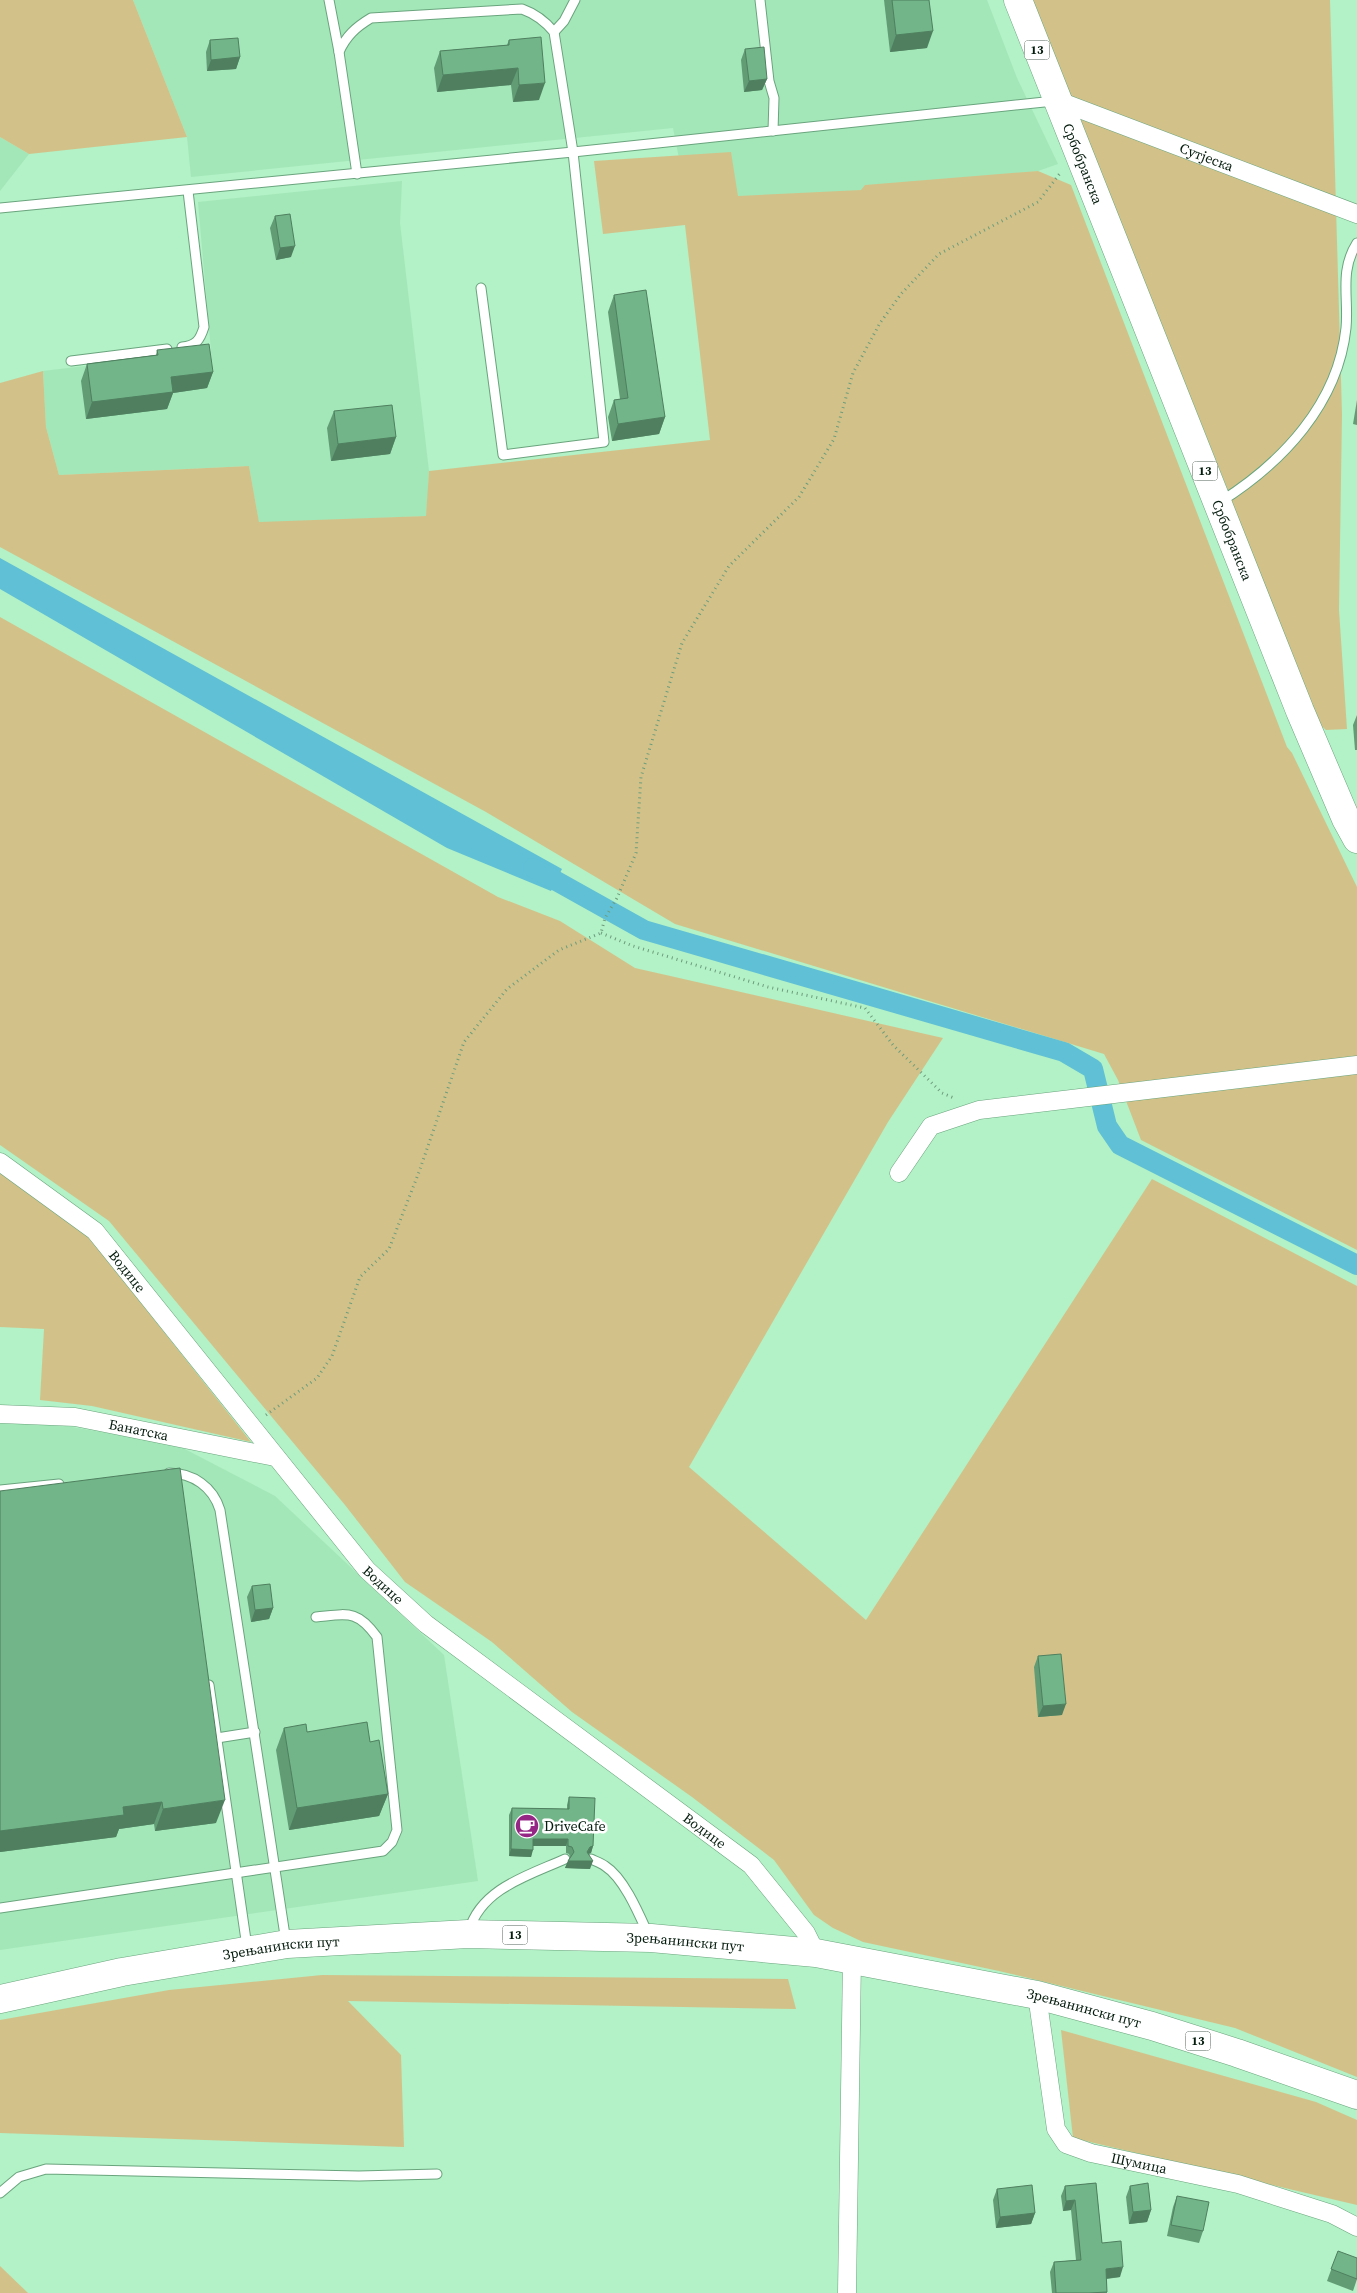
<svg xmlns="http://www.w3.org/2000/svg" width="1357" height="2293" viewBox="0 0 1357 2293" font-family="'Source Serif 4',serif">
<rect width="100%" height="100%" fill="#b3f1c6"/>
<g fill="#a3e7b8">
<path d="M133,0h854l30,78 41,86 -20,7 -349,38 -16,-81 -482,49 -4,-40z"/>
<path d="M0,137l29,17 -29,37z"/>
<path d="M402,181l-2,42 29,248 -2,45 -168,7 -10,-57 -190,9 -13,-48 -3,-56 168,-20 -13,-149z"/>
<path d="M42,1422l135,23 98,51 169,159 34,226 -478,69v-526z"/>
</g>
<g fill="#d2c289">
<path d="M0,0h133l54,137 -158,17 -29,-17z"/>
<path d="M1032,0h298l12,414 -3,196 8,119 -21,1 -15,-13 -84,-229z"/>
<path d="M731,152l7,44 123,-6 4,-5 173,-14 33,14 216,562 5,6 65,134v363l-216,-110 -23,-60 -14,-26 -429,-130 -189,-112 -486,-265v-164l43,-12 3,56 13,48 190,-9 10,56 167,-6 3,-45 281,-31 -25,-215 -82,9 -9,-73z"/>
<path d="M0,617l498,280 62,24 75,47 308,70 -55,84 -199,345 177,153 286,-441 205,107v791l-122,-49 -236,-57 -136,-29 -30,-14 -19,-13 -40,-55 -82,-63 -120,-85 -80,-70 -87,-60 -60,-77 -236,-284 -109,-76z"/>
<path d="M0,1169l88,67 163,206 -159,-36 -52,-6 4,-71 -44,-2z"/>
<path d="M322,1975l466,4 8,30 -448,-8 53,54 3,92 -404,-14v-113l169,-30z"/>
<path d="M1061,2030l255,72 41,18v85l-284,-67z"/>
<path d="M0,2266l28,27h-28z"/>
</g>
<path fill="#5fc0d6" d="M0,558l562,311 -11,22 -104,-43 -447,-259z"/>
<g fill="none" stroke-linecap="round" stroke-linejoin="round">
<path stroke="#5fc0d6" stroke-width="20" d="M533,868l111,62 420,122 29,17 14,57 13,19 237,120"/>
<g stroke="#69a47d" stroke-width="11">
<g id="lane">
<path d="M329,0l10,52"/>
<path d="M760,0l9,81 5,17 -1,33"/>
<path d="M554,32l10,-11 11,-21"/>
<path d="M357,174l-18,-122c7,-16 17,-25 32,-34l151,-9c14,5 23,12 32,23l19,120 31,290 -101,13 -22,-167"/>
<path d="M0,208l573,-56 481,-51"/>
<path d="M182,347c14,-1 18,-7 22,-20l-16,-136"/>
<path d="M71,361l96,-12"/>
<path d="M1220,502c62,-39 118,-98 126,-174 3,-30 -7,-57 11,-85"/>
<path d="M169,1473c24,0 44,14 51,37l66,432"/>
<path d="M0,1490l59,-6"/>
<path d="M209,1685l38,262"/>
<path d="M217,1738l38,-6"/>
<path d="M591,1859c4,2 10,4 14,7 19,12 34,48 43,68"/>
<path d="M0,1908l383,-57 9,-9 5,-12 -20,-193c-20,-28 -30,-23 -61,-20"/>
<path d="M469,1931c12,-43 61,-56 96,-72"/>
<path d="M0,2193l19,-16 27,-8 313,7 78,-2"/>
</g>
</g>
<g stroke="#69a47d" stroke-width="19">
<g id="street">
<path id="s1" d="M1056,100l301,114"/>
<path id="s2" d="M0,1162l95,69 272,339 59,54 325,241 55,68 10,20"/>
<path d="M899,1173l32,-47 48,-16 378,-45"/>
<path id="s3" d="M0,1414l75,3 200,40"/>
<path id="s4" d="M1037,1995l19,134 10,15 25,9 147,31 94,30 25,13"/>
<path d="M847,2293l5,-334"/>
</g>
</g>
<g stroke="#69a47d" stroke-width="29">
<g id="primary">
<path id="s5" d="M1018,0l282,711 46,108 11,20"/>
<path id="s6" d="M0,1999l122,-27 165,-28 181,-10 183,4 165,15 221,42 115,31 85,27 120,42"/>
</g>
</g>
<g stroke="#6d9c7c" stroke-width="3" stroke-dasharray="1 4" stroke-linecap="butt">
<path d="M601,933l32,13 135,41 97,21 28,37 49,48 12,5"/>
<path d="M266,1415l51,-37 15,-22 28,-79 29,-28 30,-77 45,-130 43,-53 52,-39 42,-17 4,-15 12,-20 19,-45 5,-76 41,-134 47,-77 70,-69 35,-58 19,-66 27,-50 21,-29 38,-40 99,-52 23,-30"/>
</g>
<use href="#lane" stroke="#fff" stroke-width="9"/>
<use href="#street" stroke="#fff" stroke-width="18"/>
<use href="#primary" stroke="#fff" stroke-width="28"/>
</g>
<g fill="#619c75">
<path d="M884,0h45l-2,48 -37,4z"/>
<path d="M210,40l30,17 -4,12 -29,2 -1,-19z"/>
<path d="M509,40l30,60 -26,2 -2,-17 -74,7 -3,-24 6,-17 67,-6z"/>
<path d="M745,49l22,30 -5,11 -18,2 -3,-32z"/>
<path d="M275,216l16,41 -15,3 -6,-32z"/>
<path d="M614,295l51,122 -6,17 -47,7 -4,-24 6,-17 6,-1 -12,-87z"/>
<path d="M157,350l56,22 -6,16 -34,5 -6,16 -81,10 -5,-38 6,-17 69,-9z"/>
<path d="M1357,400v25l-4,-1z"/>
<path d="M334,411l62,26 -6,17 -59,7 -4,-33z"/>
<path d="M1357,715v35h-2l-2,-25z"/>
<path d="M0,1491l216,332 -61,8 -1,-7 -35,5 -3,8 -116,15z"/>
<path d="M252,1586l21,22 -4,11 -18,3 -4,-25z"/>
<path d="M1038,1656l24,59 -24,2 -4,-50z"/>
<path d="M284,1728l23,4 81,62 -9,22 -90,14 -13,-80z"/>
<path d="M569,1797l24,49 -2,7 -2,1 1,15 -25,-1 3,-7 2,-4 -1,-3 -3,-1v-7h-33l-2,11 -22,-1v-41l3,-7 55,1v-4z"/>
<path d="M1096,2183l6,60 18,34 -13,2v14h-55l-2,-21 4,-10 22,-2 -5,-50 -8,1 -2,-15 4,-10z"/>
<path d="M1130,2186l21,24 -4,12 -18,2 -3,-27z"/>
<path d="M997,2189l38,24 -4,11 -35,4 -3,-28z"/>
<path d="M1177,2196l26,35 -4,12 -32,-7 6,-29z"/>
<path d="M1338,2251l19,28 -4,12 -26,-10z"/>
</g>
<g fill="#4f7f5f">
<path d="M933,31l-6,17 -37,4 6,-17z"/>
<path d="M240,57l-4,12 -29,2 4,-11z"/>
<path d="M518,68l-7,17 -74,7 6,-17z"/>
<path d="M767,79l-5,11 -18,2 5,-11z"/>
<path d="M545,83l-6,17 -26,2 6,-17z"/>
<path d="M295,246l-4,11 -15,3 4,-12z"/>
<path d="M213,372l-6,16 -34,5 -6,16 -81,10 6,-17 79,-25z"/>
<path d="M665,417l-6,17 -47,7 6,-17z"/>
<path d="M396,437l-6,17 -59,7 7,-17z"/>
<path d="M273,1608l-4,11 -18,3 4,-12z"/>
<path d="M1066,1704l-4,11 -24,2 5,-11z"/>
<path d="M388,1794l-9,22 -90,14 8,-22z"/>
<path d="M225,1800l-9,23 -61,8 8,-22z"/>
<path d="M162,1802l-8,22 -35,5 -3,8 -116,15v-21l123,-24z"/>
<path d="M533,1839h35l-2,7h-35z"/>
<path d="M593,1846l-2,7 -4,1 -2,5 5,-12z"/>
<path d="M511,1849l22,1 -2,7 -22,-1z"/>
<path d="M568,1861h25l-3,8 -25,-1z"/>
<path d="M1075,2200l-4,10 -8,1 3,-10z"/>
<path d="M1151,2210l-4,12 -18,2 4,-12z"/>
<path d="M1035,2213l-4,11 -35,4 4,-11z"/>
<path d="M1123,2267l-3,10 -18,2 4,-10z"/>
</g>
<g fill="#71b588" stroke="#4f7f5f">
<path d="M892,0h37l4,31 -37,4z"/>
<path d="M541,37l4,46 -26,2 -1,-17 -75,7 -3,-24 69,-6v-5z"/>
<path d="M238,38l2,19 -29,3 -1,-20z"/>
<path d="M764,47l3,32 -18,2 -4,-32z"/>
<path d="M290,214l5,32 -15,2 -5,-32z"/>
<path d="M646,290l19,127 -47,7 -4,-24 14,-2 -14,-103z"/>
<path d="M209,344l4,28 -42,5 2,15 -81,10 -5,-38 71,-9 -1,-5z"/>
<path d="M392,405l4,32 -58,7 -4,-33z"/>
<path d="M180,1468l45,332 -62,9 -1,-7 -39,5 1,8 -124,16v-340z"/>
<path d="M270,1584l3,24 -18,2 -3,-24z"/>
<path d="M1061,1654l5,50 -23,2 -5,-50z"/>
<path d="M367,1722l3,20 9,-2 9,54 -91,14 -13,-80 22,-4 1,8z"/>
<path d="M569,1797l26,1 -2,48 -3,1 -3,5 6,9h-25l6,-9 -2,-5 -4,-1v-7h-35v11l-22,-1 1,-41 57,1z"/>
<path d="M1096,2183l6,60 19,-2 2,26 -17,2 1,23 -18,1h-33l-2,-31 27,-2 -6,-60 -9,1 -1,-15z"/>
<path d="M1148,2183l3,27 -18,2 -3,-26z"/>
<path d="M1032,2185l3,28 -35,4 -3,-28z"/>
<path d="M1177,2196l32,6 -6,29 -32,-6z"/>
<path d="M1338,2251l19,7v21l-26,-10z"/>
</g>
<defs>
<g id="cafe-disc" transform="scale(1.25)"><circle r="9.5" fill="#962686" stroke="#fff"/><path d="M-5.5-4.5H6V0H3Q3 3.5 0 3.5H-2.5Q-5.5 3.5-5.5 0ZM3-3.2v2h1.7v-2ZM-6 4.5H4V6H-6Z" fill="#fff"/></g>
</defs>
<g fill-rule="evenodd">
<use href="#cafe-disc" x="527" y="1826"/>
</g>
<g text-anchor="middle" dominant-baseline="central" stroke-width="5" stroke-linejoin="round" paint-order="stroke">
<g fill="#fff" stroke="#4f6056" stroke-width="1">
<rect x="1024.5" y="40.5" width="25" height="19" rx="4"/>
<rect x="1192.5" y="461.5" width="25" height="19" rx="4"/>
<rect x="502.5" y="1925.5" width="25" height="19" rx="4"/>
<rect x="1185.5" y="2031.5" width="25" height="19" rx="4"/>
</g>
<g font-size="12" font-weight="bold" fill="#041c0d">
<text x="1037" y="50">13</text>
<text x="1205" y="471">13</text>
<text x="515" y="1935">13</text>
<text x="1198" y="2041">13</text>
</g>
<g font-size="14" fill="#041c0d" stroke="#fff">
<text stroke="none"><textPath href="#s1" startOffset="161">Сутјеска</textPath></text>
<text stroke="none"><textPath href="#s5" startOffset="176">Србобранска</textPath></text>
<text stroke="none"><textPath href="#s5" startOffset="581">Србобранска</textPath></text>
<text stroke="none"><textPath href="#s2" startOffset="169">Водице</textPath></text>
<text stroke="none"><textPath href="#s3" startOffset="140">Банатска</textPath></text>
<text stroke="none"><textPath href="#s2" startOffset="574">Водице</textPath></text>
<text stroke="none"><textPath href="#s2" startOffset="979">Водице</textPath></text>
<text stroke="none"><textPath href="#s6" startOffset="691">Зрењанински пут</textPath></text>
<text stroke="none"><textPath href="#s6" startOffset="286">Зрењанински пут</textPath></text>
<text stroke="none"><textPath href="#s6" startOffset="1096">Зрењанински пут</textPath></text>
<text stroke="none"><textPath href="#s4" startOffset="229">Шумица</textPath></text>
</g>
<g font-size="14" fill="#041c0d" stroke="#fff" text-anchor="start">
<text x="544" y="1826">DriveCafe</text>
</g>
</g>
</svg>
